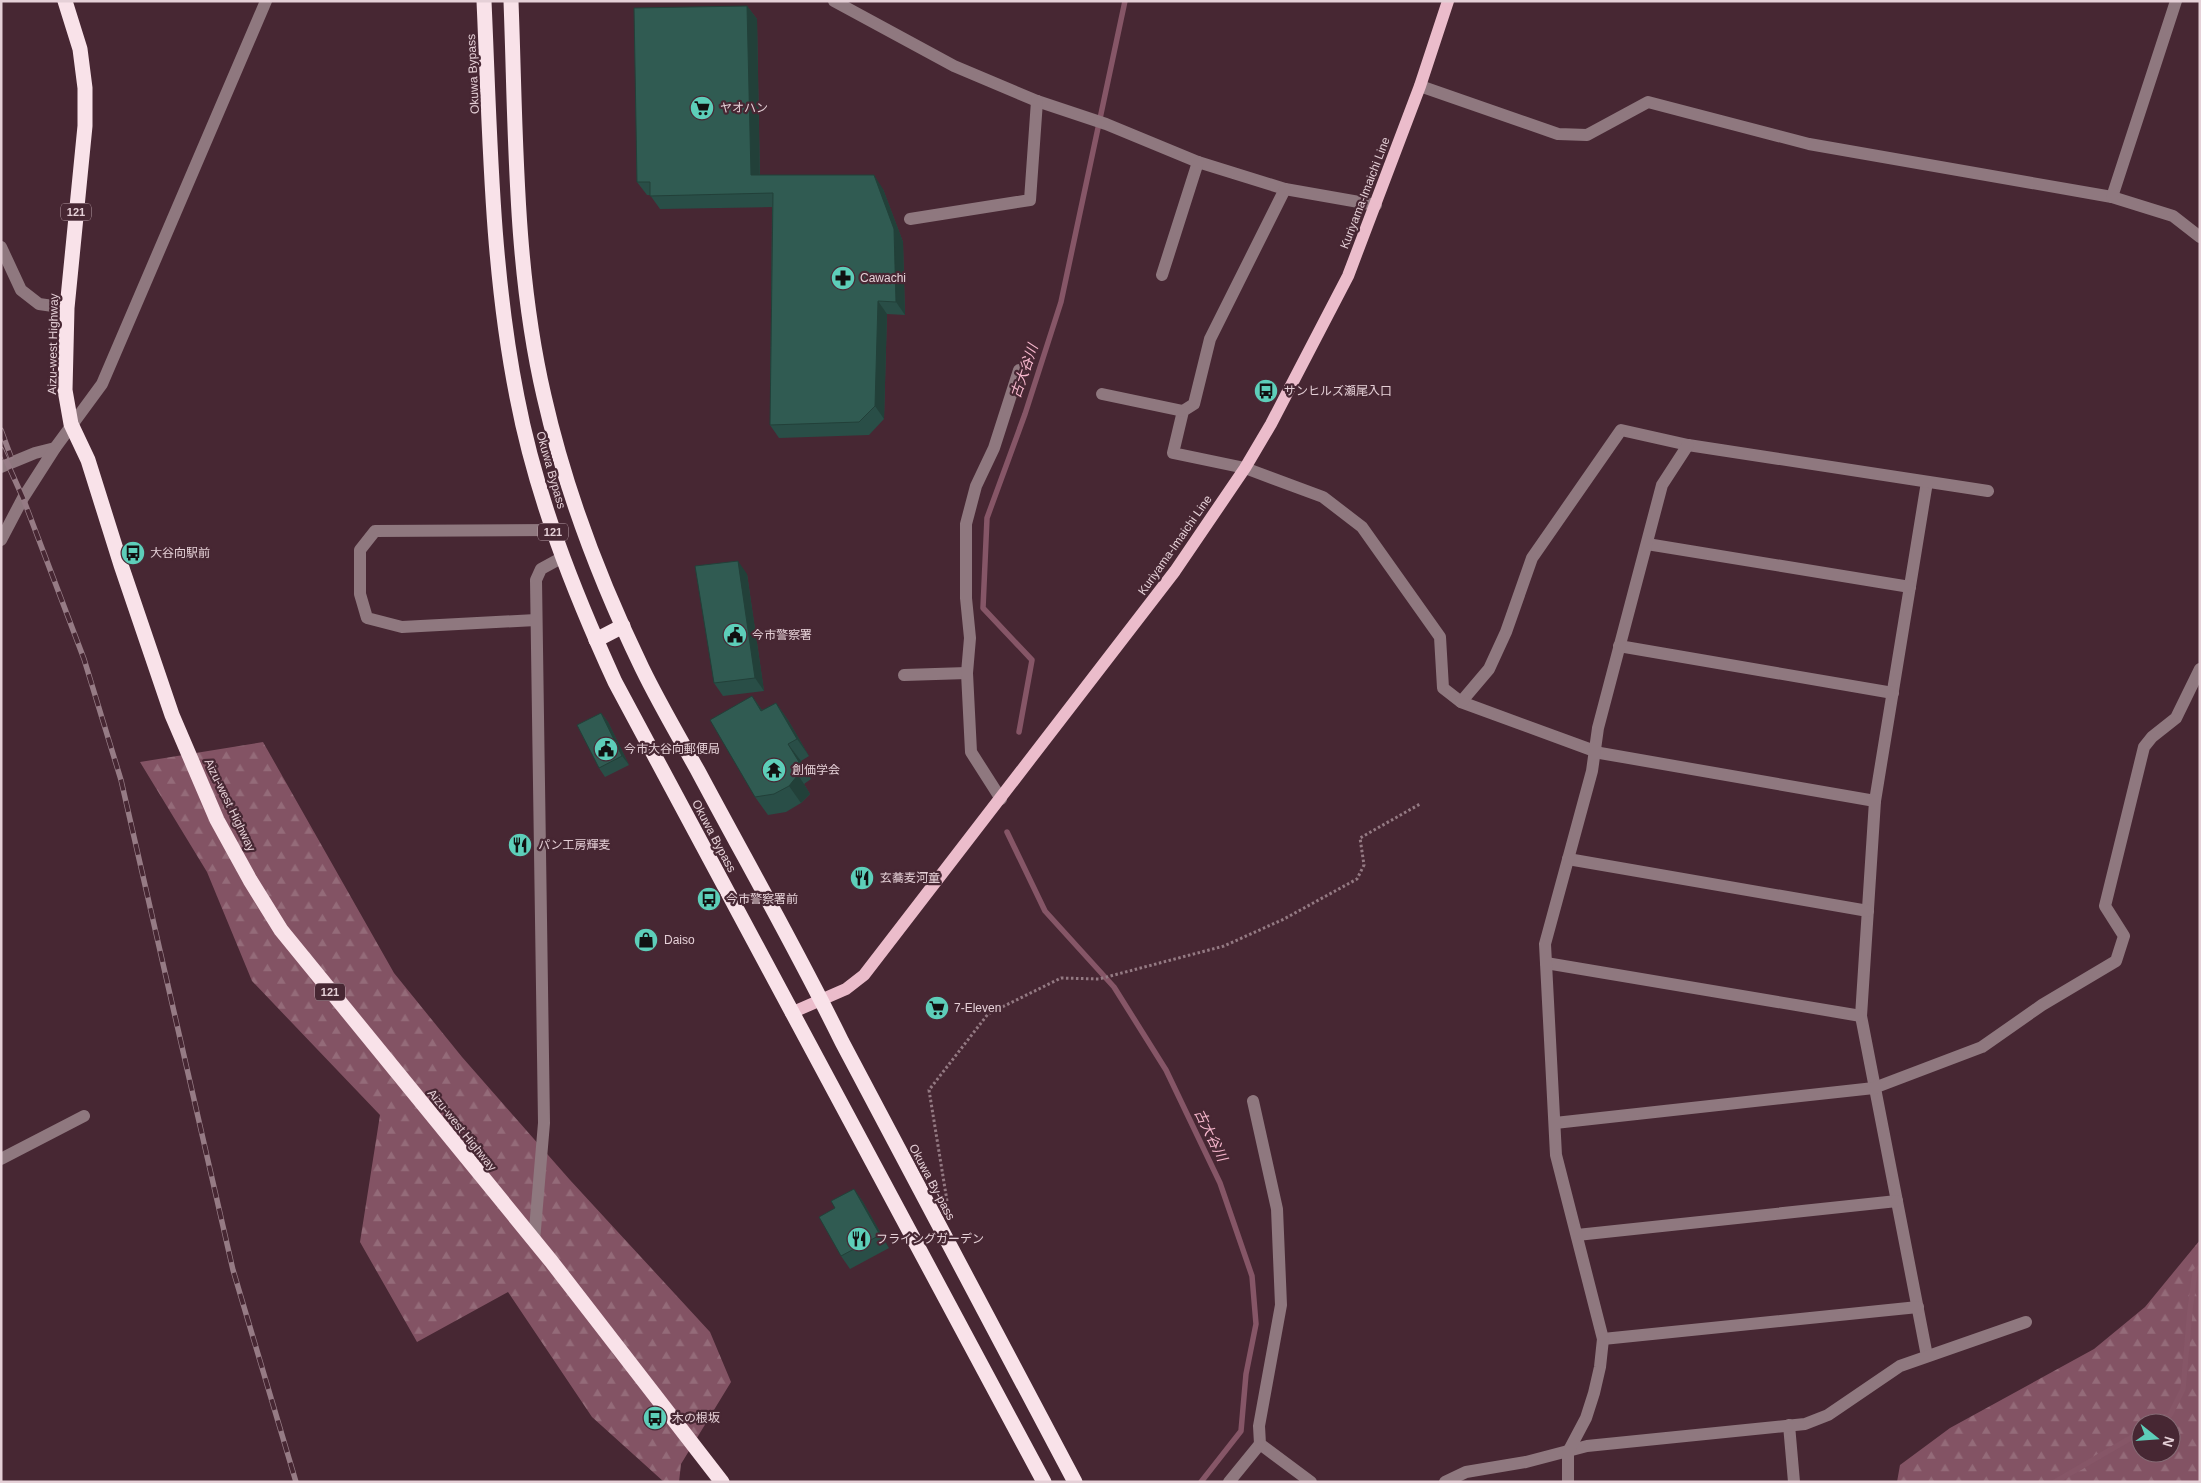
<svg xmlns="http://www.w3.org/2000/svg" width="2201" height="1483" viewBox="0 0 2201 1483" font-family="Helvetica,'Noto Sans JP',sans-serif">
<defs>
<pattern id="forest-firs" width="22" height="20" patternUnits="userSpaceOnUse" patternTransform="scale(1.25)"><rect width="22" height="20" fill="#835364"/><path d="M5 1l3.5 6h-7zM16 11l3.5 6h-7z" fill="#946b79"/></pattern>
</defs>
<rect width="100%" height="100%" fill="#472733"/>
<g fill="url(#forest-firs)" fill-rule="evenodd">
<path d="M263,742l131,231 68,84 108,123 140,152 21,50 -50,82 -2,18h-15l-72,-65 -84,-125 -91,50 -57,-100 20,-127 -128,-134 -45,-109 -67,-110z"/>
<path d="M2200,1240v242h-303l3,-17 50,-37 144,-79 51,-42zM2141,1423h30v30h-30z"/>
</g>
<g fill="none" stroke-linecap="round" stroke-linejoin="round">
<g stroke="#865667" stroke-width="5.5">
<path d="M1019,732l13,-72 -49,-52 4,-90 38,-104 36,-112 64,-301"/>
<path d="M1007,832l38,79 69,76 52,83 54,113 32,93 4,48 -10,50 -5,57 -40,51"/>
<path d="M2156,1423l14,-8 13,-26 7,-79 5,-38 5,-5"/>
<path d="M2055,1482l86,-50"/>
</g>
<path stroke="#947a83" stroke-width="3" stroke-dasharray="2.5 2.5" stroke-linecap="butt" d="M947,1201l-18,-111 59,-76 73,-36 38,1 125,-33 60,-27 73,-40 7,-14 -4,-27 60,-34"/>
<g stroke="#8f787f" stroke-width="12">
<path d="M834,1l120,65 83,35 69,23 92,38 87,27 91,16"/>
<path d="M1420,86l138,48 29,1 61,-33 161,42 303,53 61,19 27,21"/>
<path d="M1285,189l-75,150 -16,65 -11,7 -10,42 72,15 78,29 39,30 78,110 3,51 18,14 139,51 275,48"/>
<path d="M2112,197l64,-196"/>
<path d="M910,219l120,-19 7,-99"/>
<path d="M1,247l20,43 18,14 28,4"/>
<path d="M1162,275l36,-113"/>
<path d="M1102,394l81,17"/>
<path d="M1,467l34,-14 20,-5"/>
<path d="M1927,482l-52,319 -14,215 66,340"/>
<path d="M1,540l22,-42 32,-50 47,-64 164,-383"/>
<path d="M1647,544l263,43"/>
<path d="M536,620l-134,7 -35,-9 -7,-24v-44l15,-19 177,-1"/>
<path d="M1619,646l274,47"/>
<path d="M904,675l63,-2"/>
<path d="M1461,702l28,-33 17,-37 26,-74 89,-128 67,15 300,46"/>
<path d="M1001,799l-30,-47 -4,-79 3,-35 -4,-40v-74l10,-38 18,-38 25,-78"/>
<path d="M1568,859l300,52"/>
<path d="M1546,963l315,53"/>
<path d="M1253,1101l24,108 4,96 -22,121 1,18 51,38"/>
<path d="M1555,1123l319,-35 108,-41 60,-42 74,-44 8,-25 -19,-30 39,-159 8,-10 24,-19 24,-49"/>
<path d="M1,1159l83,-43"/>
<path d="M1577,1235l320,-34"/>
<path d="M534,1241l10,-118 -8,-543 5,-11 22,-12"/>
<path d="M1603,1339l315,-32"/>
<path d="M1789,1425l5,57"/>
<path d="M1229,1482l31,-38"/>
<path d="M1445,1482l21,-10 60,-10 61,-16 218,-22 23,-9 72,-49 126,-44"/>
<path d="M1568,1482v-30l18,-34 8,-25 6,-26 3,-28 -47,-184 -11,-211 47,-173 6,-43 64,-243 26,-40"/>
</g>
<path stroke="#ebbccb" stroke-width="12" d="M791,1013l55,-24 18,-14 311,-404 70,-103 26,-44 77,-148 72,-190 28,-85"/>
<g stroke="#f9e2e9" stroke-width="15">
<path d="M65,1l15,48 5,39v38l-18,182 -2,82 6,34 17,36 33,105 51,150 45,105 33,60 31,50 270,331 171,221"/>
<path d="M484,1c6,132 7,265 33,396 19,99 56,193 98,285l429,800"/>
<path d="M511,1c5,131 3,266 33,395 21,93 56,185 98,272 17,35 37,69 56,103 48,90 99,179 144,271l233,440"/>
<path d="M596,640l27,-14"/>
</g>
<g stroke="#967b85" stroke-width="5.5">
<g id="rail">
<path d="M1,430l10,27"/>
<path d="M1,449l22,49 61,161 37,121 112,490 63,212"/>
</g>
</g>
<use href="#rail" stroke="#472733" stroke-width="4" stroke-dasharray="11" stroke-linecap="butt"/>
</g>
<g fill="#294e47">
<path d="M747,6l10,13 3,156 123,14 20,53 2,73 -18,-1 -3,105 -15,16 -90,3 -9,-13 2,-218 -112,2 -10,-14h-3l-10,-13z"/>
<path d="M747,574l17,117 -41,5 -9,-13z"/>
<path d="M752,696l10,14 14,-7 12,17 21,36 -8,5 10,18 -7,5 6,10 -9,9 -15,9 -18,3 -13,-18z"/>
<path d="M601,713l7,9 21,43 -24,12 -6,-9z"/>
<path d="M854,1189l9,13 26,46 -39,21 -9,-13z"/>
</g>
<g fill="#224039">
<path d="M747,6l10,13 3,170 -9,-14z"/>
<path d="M874,175l9,14 20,53 2,73 -9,-13z"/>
<path d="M878,301l9,13 -3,105 -9,-13z"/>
<path d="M738,561l9,13 17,117 -9,-13z"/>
<path d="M752,696l12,17 -3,-2z"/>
<path d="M776,703l12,17 21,36 -12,-17z"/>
<path d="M601,713l7,9 21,43 -7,-9z"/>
<path d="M788,744l13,17 10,18 -12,-17z"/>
<path d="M792,766l12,18 6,10 -9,9 -12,-17z"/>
<path d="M854,1189l9,13 26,46 -9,-13z"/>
</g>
<g fill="#305b52" stroke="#224039">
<path d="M747,6l4,169h123l20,54 2,73 -18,-1 -3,105 -16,16 -89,3 3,-232 -123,3v-14h-13l-3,-174z"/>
<path d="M738,561l17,117 -41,5 -19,-117z"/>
<path d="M752,696l9,15 15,-8 21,36 -9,5 11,18 -7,4 5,10 -8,10 -15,8 -19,3 -45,-77z"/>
<path d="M601,713l21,43 -23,12 -22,-43z"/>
<path d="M854,1189l26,46 -39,21 -22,-39 16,-9 -4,-7z"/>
</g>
<defs>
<g id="supermarket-disc" transform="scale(1.25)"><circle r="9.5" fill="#5dceb9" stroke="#472733"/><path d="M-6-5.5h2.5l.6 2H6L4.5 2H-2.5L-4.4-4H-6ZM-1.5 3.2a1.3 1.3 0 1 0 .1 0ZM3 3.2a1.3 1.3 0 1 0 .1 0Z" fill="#111"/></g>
<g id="pharmacy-disc" transform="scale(1.25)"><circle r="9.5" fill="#5dceb9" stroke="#472733"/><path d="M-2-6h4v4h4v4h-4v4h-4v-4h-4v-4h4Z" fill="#111"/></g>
<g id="bus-disc" transform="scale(1.25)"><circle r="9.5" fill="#5dceb9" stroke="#472733"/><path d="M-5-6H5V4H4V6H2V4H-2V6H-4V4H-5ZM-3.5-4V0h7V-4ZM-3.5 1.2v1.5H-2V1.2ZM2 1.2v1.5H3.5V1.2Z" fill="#111"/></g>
<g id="civic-disc" transform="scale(1.25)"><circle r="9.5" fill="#5dceb9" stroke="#472733"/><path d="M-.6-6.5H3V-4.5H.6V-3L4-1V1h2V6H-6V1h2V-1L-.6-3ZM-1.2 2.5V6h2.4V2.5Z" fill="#111"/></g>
<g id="temple-disc" transform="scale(1.25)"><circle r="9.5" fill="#5dceb9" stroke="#472733"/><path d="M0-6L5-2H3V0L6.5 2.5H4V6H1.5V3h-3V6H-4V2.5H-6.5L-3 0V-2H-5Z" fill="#111"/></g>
<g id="restaurant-disc" transform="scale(1.25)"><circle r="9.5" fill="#5dceb9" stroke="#472733"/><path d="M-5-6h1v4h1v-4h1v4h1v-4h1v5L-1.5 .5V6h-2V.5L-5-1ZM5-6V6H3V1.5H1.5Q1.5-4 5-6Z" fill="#111"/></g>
<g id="shop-disc" transform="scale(1.25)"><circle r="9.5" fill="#5dceb9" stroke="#472733"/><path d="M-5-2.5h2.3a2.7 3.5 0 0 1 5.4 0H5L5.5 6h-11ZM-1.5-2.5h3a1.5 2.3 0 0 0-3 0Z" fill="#111"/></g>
</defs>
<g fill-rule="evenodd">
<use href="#supermarket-disc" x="702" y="108"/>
<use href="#pharmacy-disc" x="843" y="278"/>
<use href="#bus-disc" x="1266" y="391"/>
<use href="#bus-disc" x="133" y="553"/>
<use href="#civic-disc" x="735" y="635"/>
<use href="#civic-disc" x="606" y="749"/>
<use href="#temple-disc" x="774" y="770"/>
<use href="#restaurant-disc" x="520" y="845"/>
<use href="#restaurant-disc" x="862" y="878"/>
<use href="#bus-disc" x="709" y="899"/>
<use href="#shop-disc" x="646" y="940"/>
<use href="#supermarket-disc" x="937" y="1008"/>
<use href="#restaurant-disc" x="859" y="1239"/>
<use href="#bus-disc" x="655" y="1418"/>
</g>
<g text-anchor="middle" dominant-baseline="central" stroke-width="4.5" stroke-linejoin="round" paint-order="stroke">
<g fill="#472733" stroke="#b69da6" stroke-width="1">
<rect x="61" y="203.5" width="30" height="17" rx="4"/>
<rect x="538" y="523.5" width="30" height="17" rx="4"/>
<rect x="315" y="983.5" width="30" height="17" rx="4"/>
</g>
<g font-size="11" font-weight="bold" fill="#e5d0d7">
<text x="76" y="212">121</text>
<text x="553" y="532">121</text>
<text x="330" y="992">121</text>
</g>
<g font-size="12" fill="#e5d0d7" stroke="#472733">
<text transform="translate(473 74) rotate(-93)">Okuwa Bypass</text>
<text transform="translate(1365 193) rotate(-69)">Kuriyama-Imaichi Line</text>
<text transform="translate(53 344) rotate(-89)">Aizu-west Highway</text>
<text transform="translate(551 470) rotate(74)">Okuwa Bypass</text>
<text transform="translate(1175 545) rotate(-55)">Kuriyama-Imaichi Line</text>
<text transform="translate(230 805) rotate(64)">Aizu-west Highway</text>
<text transform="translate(714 836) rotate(62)">Okuwa Bypass</text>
<text transform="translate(462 1130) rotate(51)">Aizu-west Highway</text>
<text transform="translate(932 1182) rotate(62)">Okuwa By-pass</text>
</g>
<g font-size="12" fill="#e5d0d7" stroke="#472733" text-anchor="start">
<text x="720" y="108">ヤオハン</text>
<text x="860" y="278">Cawachi</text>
<text x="1284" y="391">サンヒルズ瀬尾入口</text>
<text x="150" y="553">大谷向駅前</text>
<text x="752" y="635">今市警察署</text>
<text x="624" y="749">今市大谷向郵便局</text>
<text x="792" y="770">創価学会</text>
<text x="538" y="845">パン工房輝麦</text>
<text x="880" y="878">玄蕎麦河童</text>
<text x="726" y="899">今市警察署前</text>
<text x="664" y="940">Daiso</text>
<text x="954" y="1008">7-Eleven</text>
<text x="876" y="1239">フライングガーデン</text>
<text x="672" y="1418">木の根坂</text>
</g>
<g font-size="14" font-style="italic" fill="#f7b7cd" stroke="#472733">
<text transform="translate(1024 371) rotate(-71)">古大谷川</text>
<text transform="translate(1211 1135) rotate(64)">古大谷川</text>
</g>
</g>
<rect width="2201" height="1483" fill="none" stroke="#e5d0d7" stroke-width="5"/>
<g transform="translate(2156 1438) rotate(107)"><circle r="24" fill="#472733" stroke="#866b75"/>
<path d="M0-4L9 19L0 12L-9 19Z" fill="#5dceb9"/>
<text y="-8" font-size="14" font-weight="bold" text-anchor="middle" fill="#e5d0d7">N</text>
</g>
</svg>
